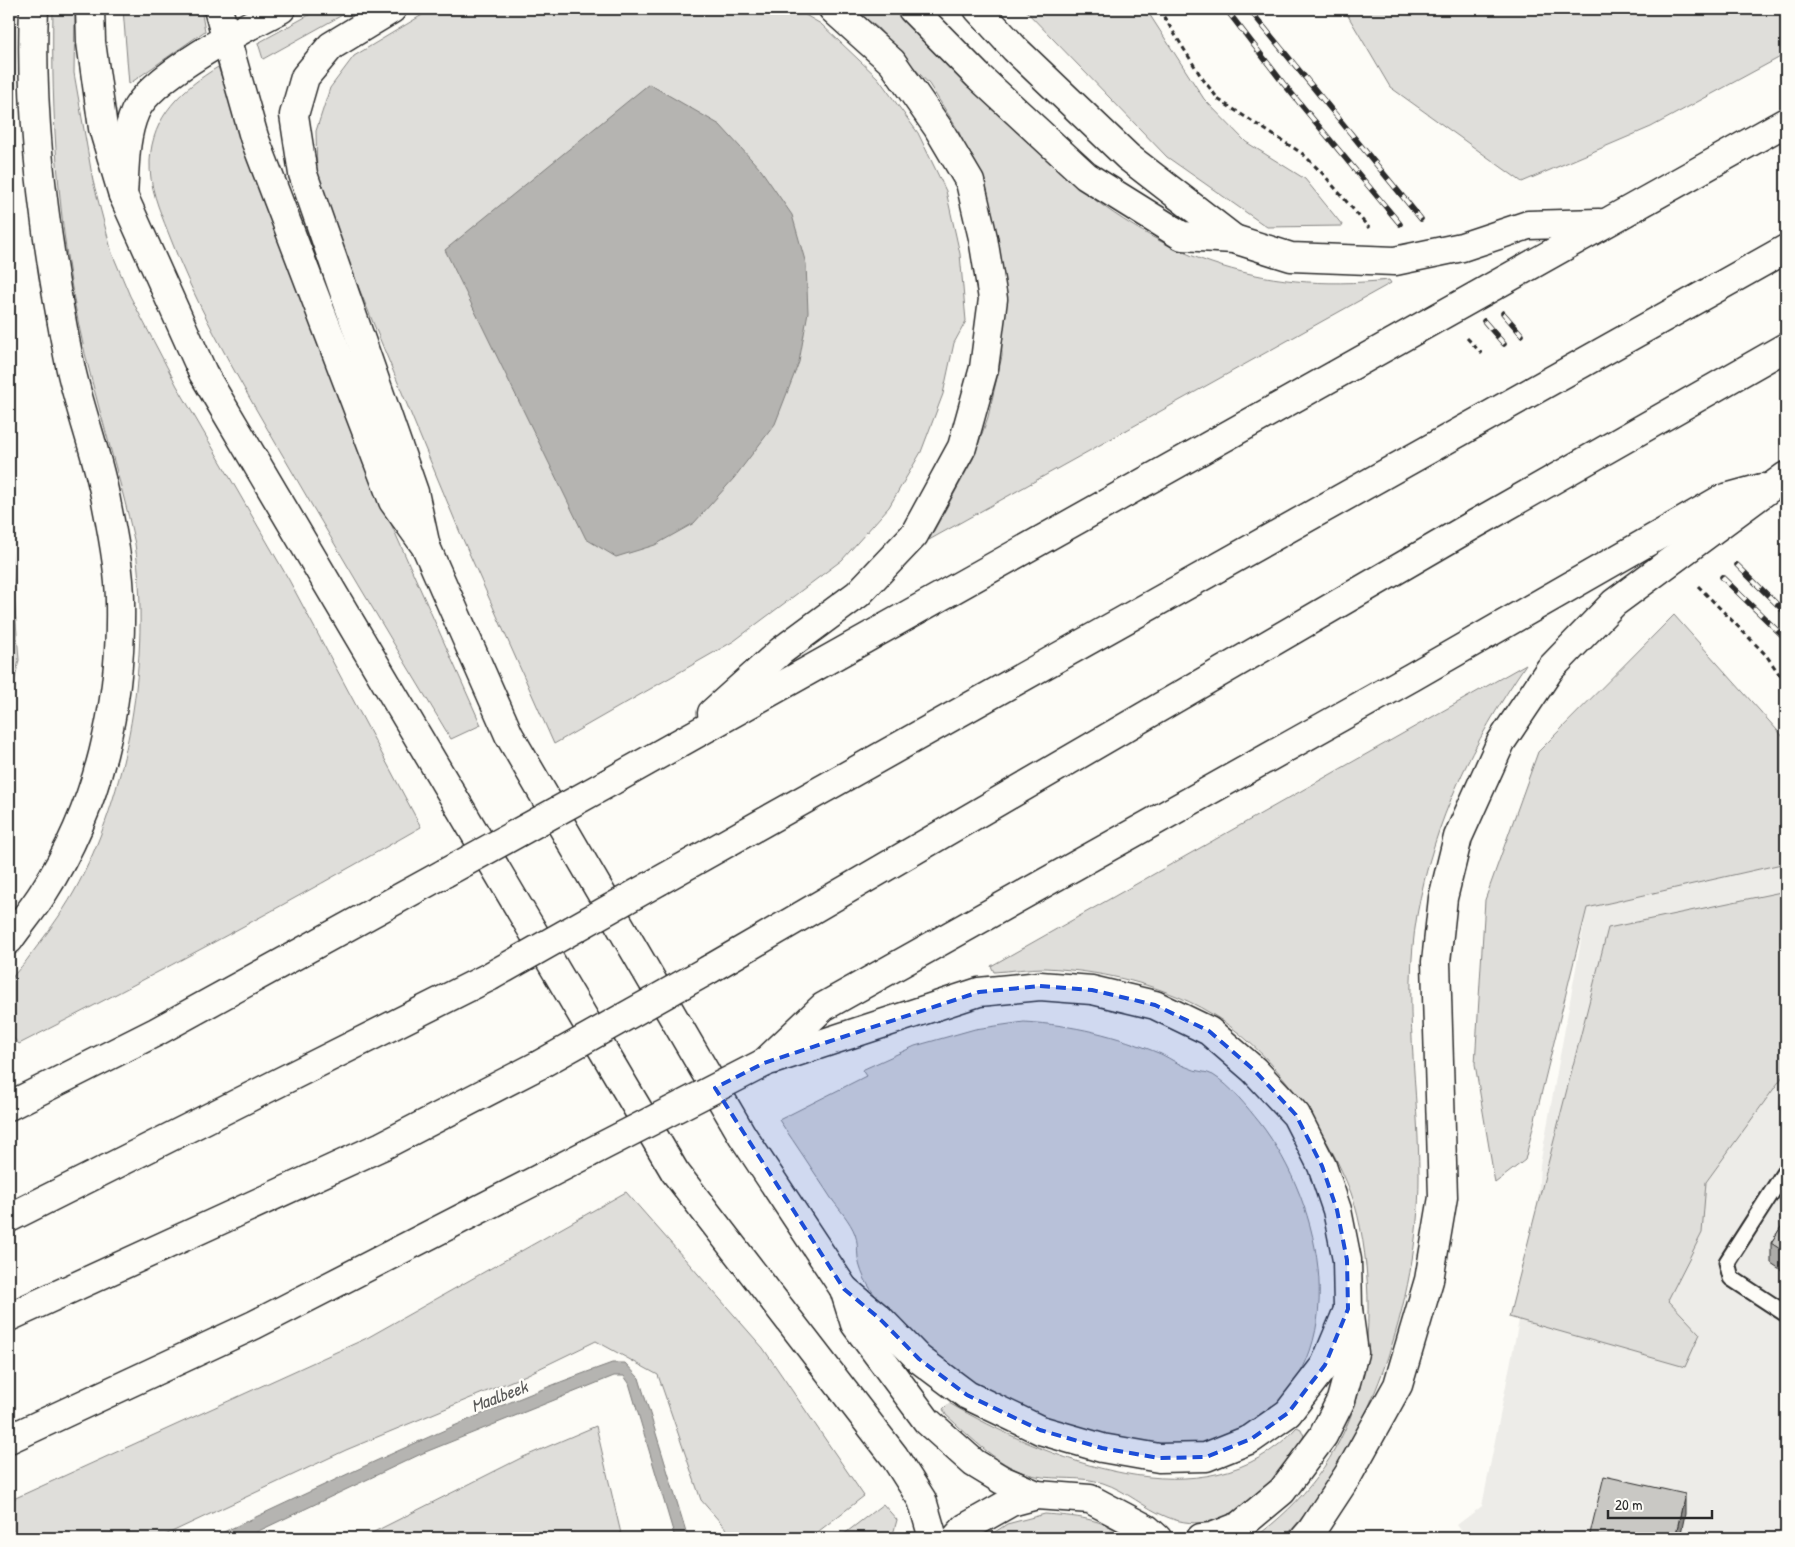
<svg xmlns="http://www.w3.org/2000/svg" width="1795" height="1547" viewBox="0 0 1795 1547" font-family="'Patrick Hand',sans-serif">
<rect width="100%" height="100%" fill="#fdfcf7"/>
<filter id="ink" filterUnits="userSpaceOnUse"><feTurbulence type="fractalNoise" baseFrequency=".02" numOctaves="2"/><feDisplacementMap in="SourceGraphic" scale="10" xChannelSelector="R" yChannelSelector="G"/><feConvolveMatrix kernelMatrix="1 2 1 2 8 2 1 2 1" color-interpolation-filters="sRGB"/></filter>
<g filter="url(#ink)">
<path fill="#edece8" d="M1786,863v675h-328l5,-5 -6,-8 25,-19 54,-271 4,-70 47,-257z"/>
<g fill="#dfdeda" stroke="#858482">
<path d="M53,9h22l-1,64 19,108 19,72 18,43 47,90 112,194 132,247c-132,76 -266,148 -402,217l-10,-11c0,-12 -4,-38 0,-49 3,-9 15,-19 20,-27 16,-21 32,-42 45,-65 55,-99 77,-237 61,-348 -16,-74 -41,-144 -56,-218 -21,-105 -28,-210 -26,-317z"/>
<path d="M123,9h78l4,22 -76,53z"/>
<path d="M320,9h33l-90,50 -5,-16z"/>
<path d="M432,9h363l26,15 57,54 40,55 28,58 14,63 6,67 -12,22 -11,51 -22,58 -32,55 -47,53 -108,81 -180,103 -93,-209 -101,-244 -43,-115 -1,-45 14,-43 24,-32z"/>
<path d="M854,9h40l164,161c100,87 198,124 331,110l2,3 -462,257 44,-81 15,-42 14,-61 -2,-52 -19,-121 -23,-53 -29,-46 -51,-56z"/>
<path d="M1024,9h122l58,90 42,43 59,37 38,47 -76,1 -100,-70z"/>
<path d="M1344,9h442v45l-135,73 -129,55 -132,-95z"/>
<path d="M218,67l153,412 110,246 -30,14c-62,-103 -123,-205 -183,-309 -37,-64 -74,-129 -100,-198 -9,-23 -19,-46 -18,-71 2,-45 32,-72 68,-94z"/>
<path d="M9,532l10,128 -10,45z"/>
<path d="M1674,615l112,125v123l-199,45 -62,252 -30,23 -20,-119 10,-164 53,-148z"/>
<path d="M1526,664c-54,80 -92,156 -109,251 -15,87 2,175 2,262 0,122 -50,272 -135,361h-30c49,-35 85,-82 103,-140 17,-55 14,-150 -6,-205 -23,-60 -68,-127 -120,-166 -51,-39 -123,-56 -186,-59 -17,0 -34,3 -51,4l-3,-6z"/>
<path d="M1786,891v181l-80,110 -4,51 -34,67 32,34 -15,33 -176,-50 99,-389z"/>
<path d="M1024,1022c50,3 91,13 137,32 10,5 18,11 28,14 7,4 17,3 24,7 18,11 34,32 47,48 63,82 96,234 -6,299 -14,9 -30,18 -45,22 -39,10 -91,-4 -128,-15 -76,-22 -145,-62 -197,-123 -12,-13 -23,-29 -26,-48 -1,-8 0,-17 -3,-24 -5,-13 -16,-25 -24,-36 -17,-26 -34,-52 -52,-78l87,-44 -4,-6 53,-24 60,-17z"/>
<path d="M626,1192l137,156 101,148 -54,42h-76l-33,-38 -43,-125 -62,-34 -70,34 -180,75 -187,88h-150v-37l358,-163z"/>
<path d="M949,1403c95,55 258,125 348,24l4,2 3,7c-27,45 -76,106 -137,81 -23,-9 -40,-26 -64,-34 -22,-7 -44,-3 -67,-7 -35,-6 -65,-39 -90,-61l-3,-6z"/>
<path d="M596,1426l26,112h-260l159,-80z"/>
<path d="M883,1504l14,16 -5,18h-53z"/>
<path d="M1045,1514c28,2 59,4 82,24h-141l21,-14z"/>
</g>
<g fill="#b5b4b1" stroke="#7e7d7b">
<path d="M649,84l71,41 41,45 31,45 14,49 2,48 -9,50 -24,62 -41,54 -40,45 -39,22 -39,12 -30,-18 -141,-289z"/>
<path d="M612,1363h13l14,15 49,160h-13l-46,-155 -5,-7h-10l-191,77 -179,85h-33c133,-62 263,-126 401,-175z"/>
</g>
<g fill="none" stroke-linecap="round" stroke-linejoin="round">
<g stroke="#2b2b2b" stroke-width="19">
<path id="service" d="M1786,1170l-59,92 4,16 55,36"/>
</g>
<g stroke="#2b2b2b" stroke-width="31">
<path id="primary" d="M956,1538l9,-10 46,-26 26,-7 53,4 57,30 10,9"/>
</g>
<g stroke="#2b2b2b" stroke-width="31">
<g id="trunk">
<path d="M90,9l1,33 12,86 20,67 80,178 472,799 219,284 28,44 11,38"/>
<path d="M218,9l36,128 139,364 33,46 83,188 233,400 102,154 11,35 72,97 47,42 28,17 35,15"/>
</g>
</g>
<g stroke="#2b2b2b" stroke-width="31">
<g id="motorway">
<path d="M392,9l-61,37 -26,31 -11,38 9,59 111,318 12,55"/>
<path d="M912,9l66,67 108,100 96,60 52,3 57,18 104,4 67,-14 66,-22 71,-2"/>
<path d="M978,9l37,40 113,108 106,82"/>
<path d="M123,195c2,-27 1,-58 12,-83 15,-35 111,-85 146,-103"/>
<path d="M712,713l69,-62 77,-57 56,-59 48,-88 22,-79 9,-69 -10,-61 -13,-56 -32,-54 -46,-66 -59,-53"/>
<path d="M610,782l1176,-660"/>
<path d="M659,881l1127,-632"/>
<path d="M9,940c11,-16 24,-31 34,-47 56,-87 79,-189 77,-291 0,-30 -7,-66 -13,-96 -8,-48 -27,-94 -37,-141 -23,-114 -41,-240 -36,-356"/>
<path d="M710,969l765,-445 311,-177"/>
<path d="M772,1060l207,-68 61,-6 52,4 63,15 54,26 45,39 42,45 26,51 15,44 10,50 1,49 6,44 -13,47 -18,36 -41,55 -42,35 -28,11 -11,1"/>
<path d="M764,1063l59,-56 589,-330 310,-178 40,-11"/>
<path d="M9,1106l147,-74 289,-159"/>
<path d="M9,1218l480,-241"/>
<path d="M844,1289l36,30 39,40 48,36 73,35 62,18 57,10 47,-1 45,-18 37,-26 37,-48 23,-55"/>
<path d="M9,1317l373,-171 157,-81"/>
<path d="M9,1439l245,-114 335,-172"/>
<path d="M1305,1538l7,-8 36,-55 50,-90 31,-105 14,-83 -7,-235 7,-64 15,-61 43,-95 49,-73 64,-66 172,-127"/>
</g>
</g>
<g stroke="#2b2b2b" stroke-width="3" stroke-dasharray="5 4" stroke-linecap="butt">
<path d="M1159,9l43,69 17,22 84,54 21,21 45,53"/>
<path d="M1467,338l15,16"/>
<path d="M1698,586l68,69 20,29"/>
</g>
<use href="#service" stroke="#fdfcf7" stroke-width="15"/>
<use href="#primary" stroke="#fdfcf7" stroke-width="28"/>
<use href="#trunk" stroke="#fdfcf7" stroke-width="28"/>
<use href="#motorway" stroke="#fdfcf7" stroke-width="28"/>
<g stroke="#2b2b2b" stroke-width="5.5">
<g id="rail">
<path d="M1226,9l57,74 117,141"/>
<path d="M1249,9l172,210"/>
<path d="M1503,313l19,22"/>
<path d="M1484,321l20,23"/>
<path d="M1737,565l49,48"/>
<path d="M1722,577l64,62"/>
</g>
</g>
<use href="#rail" stroke="#fdfcf7" stroke-width="4" stroke-dasharray="11" stroke-linecap="butt"/>
<g stroke="#2b2b2b" stroke-width="31" stroke-linecap="butt">
<g id="motorway-bridge">
<path d="M445,873l165,-91"/>
<path d="M489,977l170,-96"/>
<path d="M539,1065l171,-96"/>
<path d="M589,1153l175,-90"/>
</g>
</g>
<use href="#motorway-bridge" stroke="#fdfcf7" stroke-width="28"/>
</g>
<path fill="#adaca9" stroke="#2b2b2b" d="M1786,1219v54l-15,-10v-20z"/>
<path fill="#8d8c89" stroke="#2b2b2b" d="M1685,1494v20l-5,24h-5z"/>
<g fill="#c9c8c4" stroke="#2b2b2b">
<path d="M1786,1219v34l-15,-10z"/>
<path d="M1604,1476l81,18 -10,44h-86z"/>
</g>
</g>
<path fill="#1d4ed8" fill-opacity="0.2" stroke="#1d4ed8" stroke-width="4" stroke-dasharray="10 6" stroke-linejoin="round" d="M1040,986l52,4 63,15 54,26 45,39 42,45 26,51 15,44 10,50 1,49 -23,56 -37,48 -37,26 -45,18 -47,1 -57,-10 -62,-18 -73,-35 -48,-36 -39,-40 -36,-30 -129,-201 49,-25 215,-71z"/>
<g text-anchor="middle" dominant-baseline="central" stroke-width="4.5" stroke-linejoin="round" paint-order="stroke">
<g font-size="18" font-style="italic" fill="#5b5b5a" stroke="#fdfcf7">
<text transform="translate(499 1396) rotate(-21)">Maalbeek</text>
</g>
</g>
<rect width="1795" height="1547" fill="none" stroke="#fdfcf7" stroke-width="30"/>
<rect x="15" y="15" width="1765" height="1517" fill="none" stroke="#2b2b2b" stroke-width="2" filter="url(#ink)"/>
<path d="M1608 1510v8h104v-8" fill="none" stroke="#2b2b2b" stroke-width="2.5"/>
<text x="1615" y="1510" font-size="15" fill="#2b2b2b" stroke="#fdfcf7" stroke-width="4" paint-order="stroke">20 m</text>
</svg>
